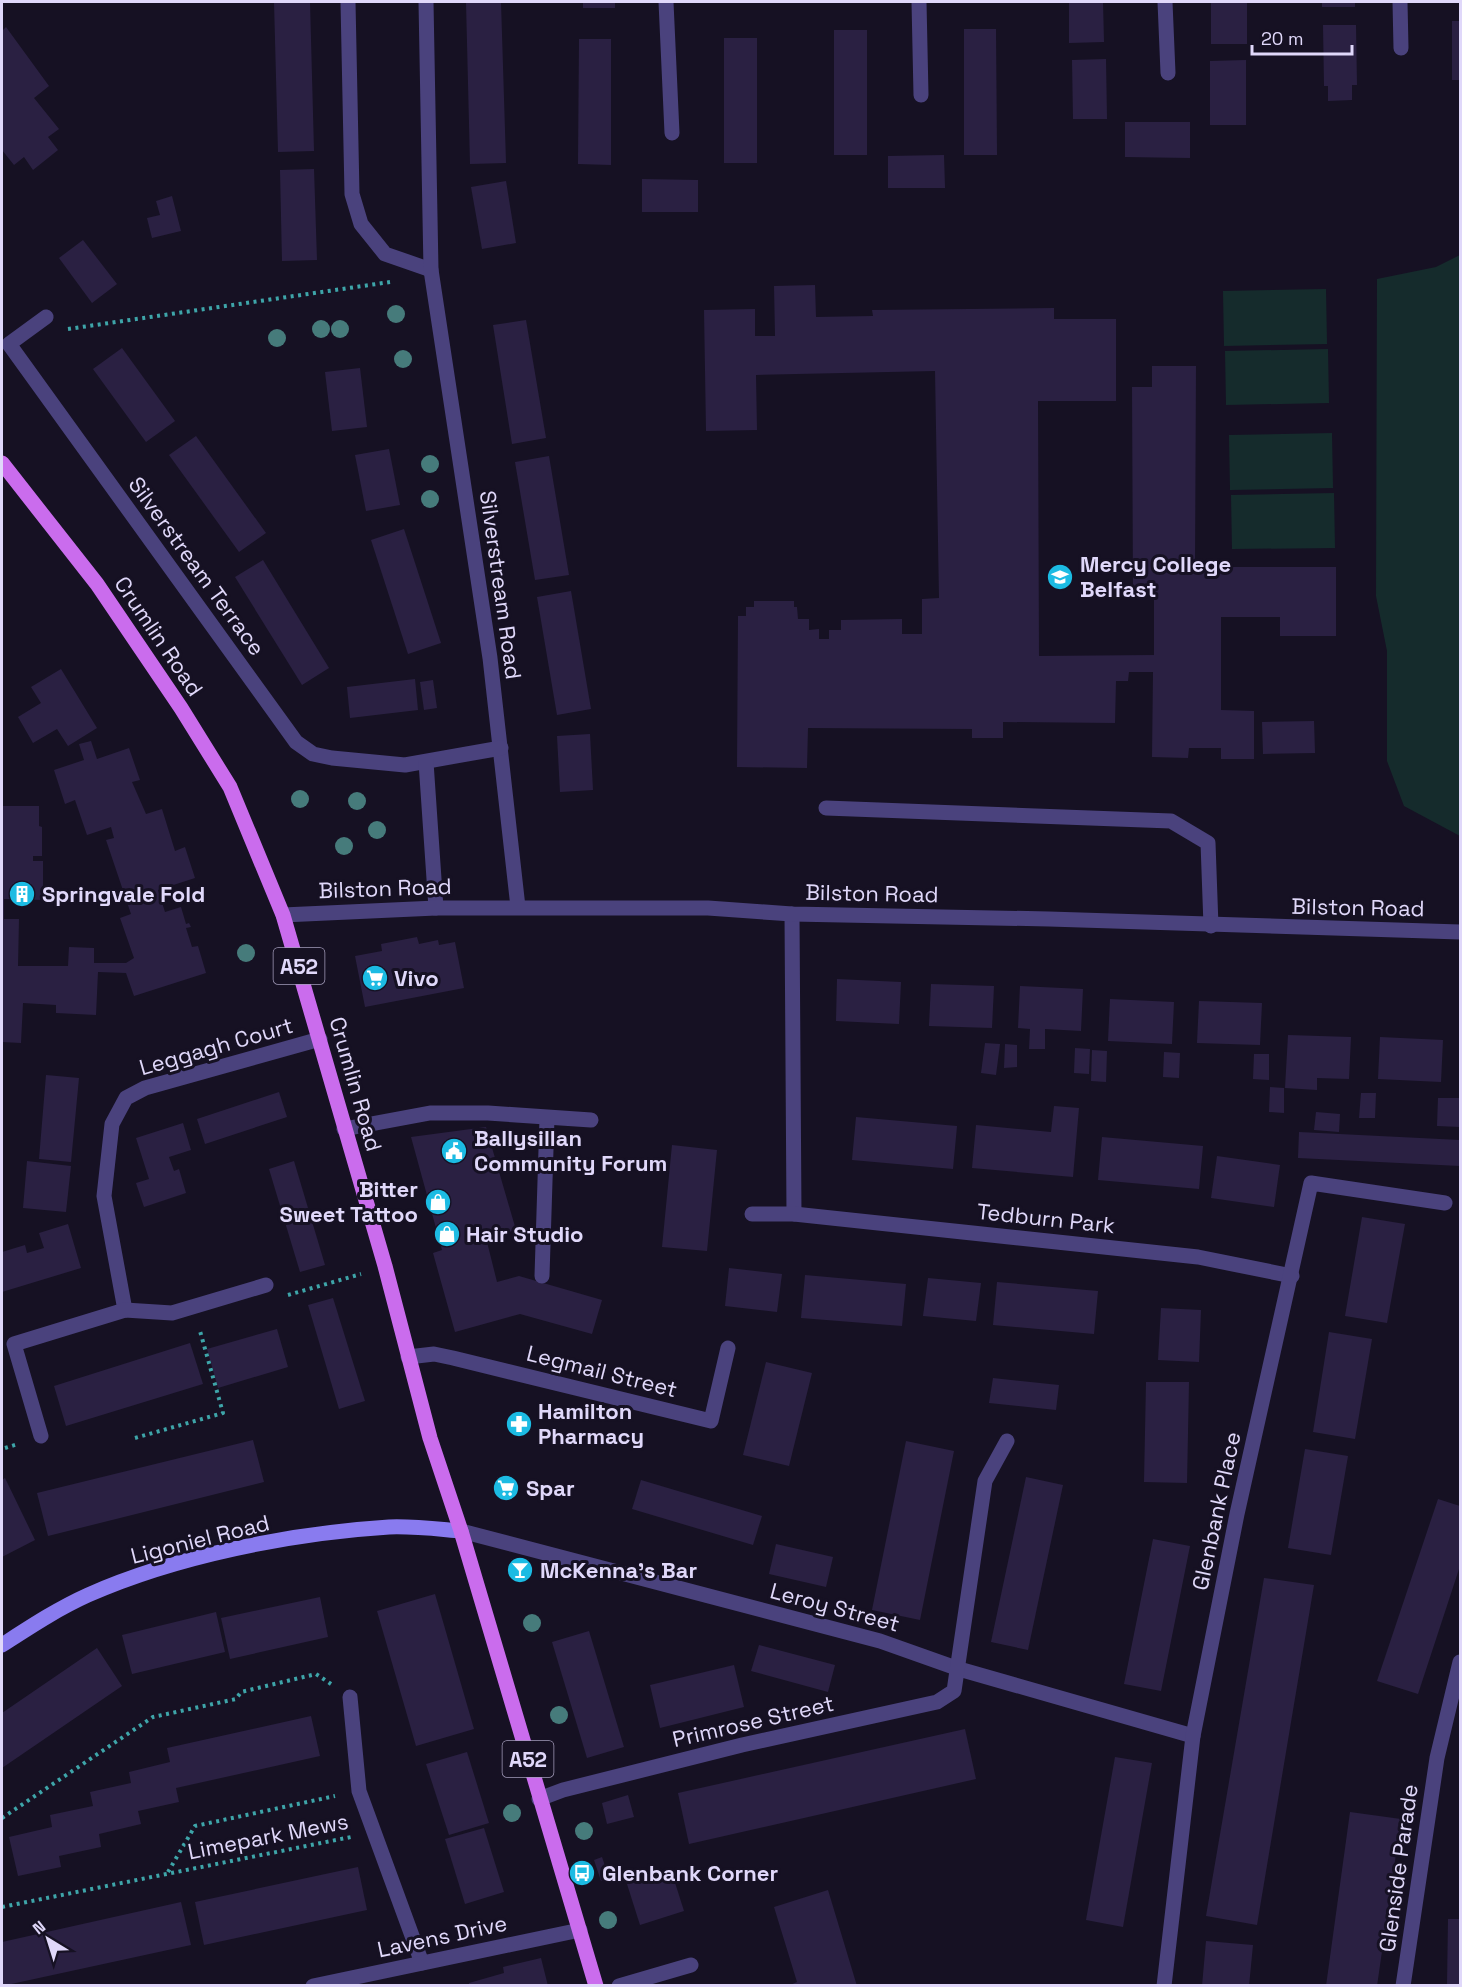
<svg xmlns="http://www.w3.org/2000/svg" width="1462" height="1987" viewBox="0 0 1462 1987" font-family="'Space Grotesk',sans-serif">
<rect width="100%" height="100%" fill="#161123"/>
<g fill="#152b2c">
<path d="M1460,255v581l-56,-30 -17,-45v-110l-11,-55 1,-317 59,-12z"/>
<path d="M1326,289l1,55 -103,2 -1,-55z"/>
<path d="M1328,349l1,54 -103,2 -1,-54z"/>
<path d="M1332,433l1,55 -103,2 -1,-55z"/>
<path d="M1334,493l1,55 -103,1 -1,-54z"/>
</g>
<g fill="#2a2042">
<path d="M274,2h36l4,149 -36,1z"/>
<path d="M466,2h35l5,161 -36,1z"/>
<rect x="583" y="2" width="32" height="6"/>
<path d="M1069,2h34l1,40 -35,1z"/>
<rect x="1211" y="2" width="36" height="42"/>
<rect x="1322" y="2" width="33" height="5"/>
<rect x="1452" y="21" width="8" height="59"/>
<path d="M1323,25h33l1,60h-5v15l-24,1v-15h-4z"/>
<path d="M6,27l43,59 -15,12 25,31 -11,8 10,13 -25,20 -9,-13 -10,8 -12,-15v-119z"/>
<path d="M964,29h32l1,126h-33z"/>
<rect x="834" y="30" width="33" height="125"/>
<rect x="724" y="38" width="33" height="125"/>
<path d="M579,39h32v126l-33,-1z"/>
<path d="M1106,59l1,60h-34l-1,-59z"/>
<path d="M1246,60v65h-36v-64z"/>
<path d="M1125,122h65v36l-65,-1z"/>
<path d="M944,155l1,33h-57v-32z"/>
<path d="M314,169l3,91 -35,1 -2,-91z"/>
<path d="M642,179l56,1v32h-56z"/>
<path d="M506,181l10,62 -34,6 -11,-62z"/>
<path d="M172,196l9,35 -29,7 -5,-20 13,-3 -4,-14z"/>
<path d="M83,240l34,44 -25,19 -33,-45z"/>
<path d="M815,285l1,32 57,-1 -1,-6 182,-2v11h62v82h-78l1,255 115,-1v-63h-21l-1,-205h20v-21h44l-1,201h141v69h-56v-19h-59v93l33,1v48h-33v-11h-32l-1,10 -36,-1 1,-85h-24l-1,9h-12l-1,42 -112,-1v16h-31v-9l-164,-1 -1,40 -70,-1 1,-151h8v-9h8v-6h40v6h3l1,12h11v11l10,-1v10h10v-9h12v-10l61,-1v15h20v-35l17,-1 -4,-227 -179,4 1,55 -51,1 -2,-121 51,-1v27h20l-1,-50z"/>
<path d="M526,320l20,118 -34,6 -19,-119z"/>
<path d="M122,348l53,73 -29,21 -53,-73z"/>
<path d="M360,368l7,59 -35,4 -7,-59z"/>
<path d="M196,436l70,97 -27,19 -70,-97z"/>
<path d="M389,449l11,56 -34,6 -11,-56z"/>
<path d="M549,456l20,119 -34,5 -20,-118z"/>
<path d="M404,529l37,114 -33,11 -37,-114z"/>
<path d="M263,560l66,108 -27,17 -67,-108z"/>
<path d="M571,591l20,118 -34,6 -20,-118z"/>
<path d="M61,669l36,59 -29,18 -11,-17 -24,14 -15,-26 23,-14 -10,-16z"/>
<path d="M415,679l3,31 -68,8 -3,-31z"/>
<path d="M433,680l4,28 -13,2 -4,-28z"/>
<path d="M1314,721l1,32 -52,1 -1,-32z"/>
<path d="M590,734l3,56 -33,2 -3,-56z"/>
<path d="M91,741l6,18 32,-11 11,32 -8,2 14,32 16,-5 13,42 10,-4 10,31 -37,12 7,22 16,-5 5,17 3,-1 2,4 -5,1 6,19 6,-1 8,27 -72,23 -8,-23 -28,-1 -2,43 -40,-2v-8l-33,-2 -2,40 -19,-1v-236h37v20l3,1v29h-9v5h10v39l-39,-1v20h15l-1,47h50l1,-19 25,1v15h32l8,-5 -14,-40 11,-4 -25,-74 8,-2 -3,-11 -24,8 -12,-35 -10,4 -11,-34 30,-10 -5,-16z"/>
<path d="M417,937l2,7 19,-4 1,5 16,-3 9,46 -99,19 -10,-51 27,-5 -1,-7z"/>
<path d="M837,979l64,3 -2,42 -63,-3z"/>
<path d="M931,984l63,2 -2,42 -63,-2z"/>
<path d="M1020,986l63,3 -2,42 -36,-2v20h-16l1,-20 -12,-1z"/>
<path d="M1110,999l64,3 -2,42 -64,-3z"/>
<path d="M1199,1001l63,2 -2,42 -63,-2z"/>
<path d="M1288,1035l63,2 -2,42 -32,-1v12l-32,-2z"/>
<path d="M1380,1037l63,3 -2,42 -63,-3z"/>
<path d="M985,1043l15,1 -4,31 -15,-2z"/>
<path d="M1005,1044l12,1v22l-13,1z"/>
<path d="M1075,1048l15,1 -1,25 -15,-1z"/>
<path d="M1092,1050l15,1 -1,31 -15,-1z"/>
<path d="M1164,1052l16,1 -1,25 -16,-1z"/>
<path d="M1254,1054h15v26l-16,-1z"/>
<path d="M46,1075l33,3 -8,84 -32,-3z"/>
<path d="M1270,1087l14,1v25l-15,-1z"/>
<path d="M279,1092l8,25 -82,27 -8,-25z"/>
<path d="M1361,1093h15l-1,25h-16z"/>
<path d="M1438,1098h22v29l-23,-1z"/>
<path d="M1054,1106l25,2 -6,69 -101,-9 4,-43 75,7z"/>
<path d="M1316,1112l24,2 -1,18 -25,-2z"/>
<path d="M856,1117l101,9 -4,43 -101,-9z"/>
<path d="M183,1123l8,27 -22,7 5,14 5,-2 7,24 -42,14 -8,-24 13,-4 -13,-41z"/>
<path d="M486,1127l30,103 -30,8 11,44 22,-6 83,24 -10,34 -72,-20 -65,18 -22,-79 9,-3 -31,-113z"/>
<path d="M1299,1132l161,8v26l-162,-8z"/>
<path d="M1102,1137l101,9 -4,43 -101,-9z"/>
<path d="M672,1145l45,5 -10,101 -45,-4z"/>
<path d="M1217,1156l63,9 -6,42 -63,-9z"/>
<path d="M27,1161l44,5 -5,46 -43,-4z"/>
<path d="M294,1161l31,104 -25,7 -31,-103z"/>
<path d="M1362,1217l43,7 -18,99 -42,-7z"/>
<path d="M68,1224l13,44 -79,24v-40l23,-7 2,8 17,-5 -5,-15z"/>
<path d="M729,1268l53,6 -5,38 -52,-6z"/>
<path d="M805,1275l101,9 -4,42 -101,-8z"/>
<path d="M928,1278l53,5 -5,38 -53,-5z"/>
<path d="M997,1282l101,9 -4,43 -101,-9z"/>
<path d="M333,1298l32,103 -26,8 -31,-104z"/>
<path d="M1161,1308l40,2 -2,52 -41,-2z"/>
<path d="M277,1329l11,38 -70,21 -11,-39z"/>
<path d="M1329,1332l43,7 -17,100 -42,-7z"/>
<path d="M190,1343l13,41 -137,42 -12,-40z"/>
<path d="M766,1362l46,11 -23,93 -46,-11z"/>
<path d="M993,1378l66,7 -3,25 -67,-7z"/>
<path d="M1146,1382h43l-2,101 -43,-1z"/>
<path d="M253,1440l11,42 -216,54 -11,-43z"/>
<path d="M906,1441l48,10 -34,169 -48,-10z"/>
<path d="M1305,1449l43,7 -17,99 -43,-7z"/>
<path d="M1026,1477l37,8 -35,165 -37,-8z"/>
<path d="M5,1478l30,62 -33,17v-77z"/>
<path d="M641,1480l121,36 -9,29 -121,-36z"/>
<path d="M1438,1499l22,7v60l-42,128 -41,-13z"/>
<path d="M1153,1539l37,7 -29,145 -37,-7z"/>
<path d="M776,1544l57,13 -7,30 -57,-13z"/>
<path d="M1264,1578l50,7 -57,340 -51,-9z"/>
<path d="M435,1594l39,135 -58,17 -39,-135z"/>
<path d="M320,1597l8,40 -98,22 -9,-41z"/>
<path d="M216,1612l9,40 -93,22 -10,-39z"/>
<path d="M589,1631l35,116 -37,11 -35,-116z"/>
<path d="M759,1645l76,20 -7,27 -77,-21z"/>
<path d="M97,1648l25,38 -120,82v-55z"/>
<path d="M734,1665l10,42 -84,21 -10,-43z"/>
<path d="M311,1716l9,40 -144,32 3,14 -41,9 3,13 -42,10 2,13 -42,9 2,11 -43,9 -9,-39 43,-10 -2,-12 43,-9 -3,-14 41,-9 -2,-11 41,-10 -3,-14z"/>
<path d="M965,1729l11,50 -287,65 -11,-51z"/>
<path d="M467,1752l22,71 -40,12 -23,-71z"/>
<path d="M1115,1757l37,6 -29,164 -37,-7z"/>
<path d="M628,1795l6,22 -27,7 -5,-21z"/>
<path d="M1350,1812l51,7 -24,167h-51z"/>
<path d="M484,1828l20,64 -39,12 -20,-65z"/>
<path d="M602,1857l7,21 -8,3 -7,-21z"/>
<path d="M358,1867l9,43 -163,35 -9,-43z"/>
<path d="M671,1870l13,41 -44,14 -13,-41z"/>
<path d="M828,1890l29,96h-69l9,-4 -23,-75z"/>
<path d="M181,1902l10,43 -189,41v-44z"/>
<path d="M1448,1919h12v67h-13z"/>
<path d="M1206,1941l47,4 -4,41h-47z"/>
<path d="M541,1958l7,28h-79v-3l35,-10 -1,-6z"/>
</g>
<g fill="none" stroke-linecap="round" stroke-linejoin="round">
<g stroke="#3ea5a9" stroke-width="4" stroke-dasharray="3 4.5" stroke-linecap="butt">
<path d="M68,329l322,-47"/>
<path d="M288,1295l73,-21"/>
<path d="M135,1438l88,-25 -23,-82"/>
<path d="M5,1448l13,-4"/>
<path d="M2,1818l151,-101 83,-18 5,-7 75,-18 15,10"/>
<path d="M168,1872l27,-46 140,-30"/>
<path d="M2,1907l349,-70"/>
</g>
<g stroke="#4a427d" stroke-width="15">
<path d="M826,808l345,13 37,22 3,83"/>
<path d="M542,1276l5,-158"/>
<path d="M619,1986l72,-21"/>
</g>
<g stroke="#4a427d" stroke-width="15">
<path d="M348,2l4,192 9,30 24,30 46,16"/>
<path d="M426,2l5,268 59,388 28,249"/>
<path d="M666,2l6,131"/>
<path d="M919,2l2,93"/>
<path d="M1165,2l3,71"/>
<path d="M1400,2l1,46"/>
<path d="M46,317l-37,27 287,398 17,12 19,4 73,7 96,-17"/>
<path d="M426,762l10,146"/>
<path d="M792,914l2,300"/>
<path d="M283,915l153,-7h272l84,6 257,5 411,13"/>
<path d="M344,1129l86,-16h58l103,7"/>
<path d="M752,1214h42l404,43 94,19"/>
<path d="M125,1310l-21,-114 8,-72 14,-26 19,-10 175,-49"/>
<path d="M408,1357l26,-3 19,4 258,63 17,-73"/>
<path d="M41,1436l-27,-92 111,-34 47,3 94,-28"/>
<path d="M461,1531l419,110 79,28 234,67"/>
<path d="M350,1697l9,94 63,172"/>
<path d="M539,1799l24,-9 179,-45 195,-43 17,-11 31,-210 22,-40"/>
<path d="M313,1986l267,-56"/>
<path d="M1164,1986l29,-250 44,-222 74,-331 134,20"/>
<path d="M1403,1986l34,-228 23,-96"/>
</g>
<path stroke="#897bef" stroke-width="15" d="M2,1645c28,-18 55,-36 86,-50 88,-39 204,-62 301,-68 24,-1 48,2 72,4"/>
<path stroke="#ca6ced" stroke-width="15" d="M2,463l95,121 84,124 49,79 53,128 102,351 45,172 31,93 135,455"/>
</g>
<g fill="#467b7b">
<circle cx="396" cy="314" r="9"/>
<circle cx="321" cy="329" r="9"/>
<circle cx="340" cy="329" r="9"/>
<circle cx="277" cy="338" r="9"/>
<circle cx="403" cy="359" r="9"/>
<circle cx="430" cy="464" r="9"/>
<circle cx="430" cy="499" r="9"/>
<circle cx="300" cy="799" r="9"/>
<circle cx="357" cy="801" r="9"/>
<circle cx="377" cy="830" r="9"/>
<circle cx="344" cy="846" r="9"/>
<circle cx="246" cy="953" r="9"/>
<circle cx="532" cy="1623" r="9"/>
<circle cx="559" cy="1715" r="9"/>
<circle cx="512" cy="1813" r="9"/>
<circle cx="584" cy="1831" r="9"/>
<circle cx="608" cy="1920" r="9"/>
</g>
<defs>
<g id="school-disc" transform="scale(1.35)"><circle r="9.5" fill="#1cbbe3" stroke="#161123"/><path d="M0-5L7-2L0 1L-7-2ZM-4 1L0 2.5L4 1V4Q0 6-4 4Z" fill="#fff"/></g>
<g id="building-disc" transform="scale(1.35)"><circle r="9.5" fill="#1cbbe3" stroke="#161123"/><path d="M-4-6H4V6H1V3H-1V6H-4ZM-2.5-4.3h1.7v1.8h-1.7ZM.8-4.3h1.7v1.8H.8ZM-2.5-1h1.7V.8h-1.7ZM.8-1h1.7V.8H.8Z" fill="#fff"/></g>
<g id="supermarket-disc" transform="scale(1.35)"><circle r="9.5" fill="#1cbbe3" stroke="#161123"/><path d="M-6-5.5h2.5l.6 2H6L4.5 2H-2.5L-4.4-4H-6ZM-1.5 3.2a1.3 1.3 0 1 0 .1 0ZM3 3.2a1.3 1.3 0 1 0 .1 0Z" fill="#fff"/></g>
<g id="civic-disc" transform="scale(1.35)"><circle r="9.5" fill="#1cbbe3" stroke="#161123"/><path d="M-.6-6.5H3V-4.5H.6V-3L4-1V1h2V6H-6V1h2V-1L-.6-3ZM-1.2 2.5V6h2.4V2.5Z" fill="#fff"/></g>
<g id="shop-disc" transform="scale(1.35)"><circle r="9.5" fill="#1cbbe3" stroke="#161123"/><path d="M-5-2.5h2.3a2.7 3.5 0 0 1 5.4 0H5L5.5 6h-11ZM-1.5-2.5h3a1.5 2.3 0 0 0-3 0Z" fill="#fff"/></g>
<g id="pharmacy-disc" transform="scale(1.35)"><circle r="9.5" fill="#1cbbe3" stroke="#161123"/><path d="M-2-6h4v4h4v4h-4v4h-4v-4h-4v-4h4Z" fill="#fff"/></g>
<g id="bar-disc" transform="scale(1.35)"><circle r="9.5" fill="#1cbbe3" stroke="#161123"/><path d="M-6-5H6L.8 .8V4.5H3.5V6h-7V4.5H-.8V.8Z" fill="#fff"/></g>
<g id="bus-disc" transform="scale(1.35)"><circle r="9.5" fill="#1cbbe3" stroke="#161123"/><path d="M-5-6H5V4H4V6H2V4H-2V6H-4V4H-5ZM-3.5-4V0h7V-4ZM-3.5 1.2v1.5H-2V1.2ZM2 1.2v1.5H3.5V1.2Z" fill="#fff"/></g>
</defs>
<g fill-rule="evenodd">
<use href="#school-disc" x="1060" y="577"/>
<use href="#building-disc" x="22" y="894"/>
<use href="#supermarket-disc" x="375" y="978"/>
<use href="#civic-disc" x="454" y="1151"/>
<use href="#shop-disc" x="438" y="1202"/>
<use href="#shop-disc" x="447" y="1234"/>
<use href="#pharmacy-disc" x="519" y="1424"/>
<use href="#supermarket-disc" x="506" y="1488"/>
<use href="#bar-disc" x="520" y="1570"/>
<use href="#bus-disc" x="582" y="1873"/>
</g>
<g text-anchor="middle" dominant-baseline="central" stroke-width="6" stroke-linejoin="round" paint-order="stroke">
<g fill="#161123" stroke="#a39cba" stroke-width="1.5">
<rect x="273.5" y="948" width="51" height="36" rx="4.5"/>
<rect x="502.5" y="1741" width="51" height="36" rx="4.5"/>
</g>
<g font-size="21" font-weight="bold" fill="#e0d8fa">
<text x="299" y="966">A52</text>
<text x="528" y="1759">A52</text>
</g>
<g font-size="22" font-weight="bold" fill="#e0d8fa" stroke="#161123" text-anchor="start">
<text x="1080" y="564">Mercy College<tspan x="1080" dy="25">Belfast</tspan></text>
<text x="42" y="894">Springvale Fold</text>
<text x="394" y="978">Vivo</text>
<text x="474" y="1138">Ballysillan<tspan x="474" dy="25">Community Forum</tspan></text>
<text x="418" y="1189" text-anchor="end">Bitter<tspan x="418" dy="25">Sweet Tattoo</tspan></text>
<text x="466" y="1234">Hair Studio</text>
<text x="538" y="1411">Hamilton<tspan x="538" dy="25">Pharmacy</tspan></text>
<text x="526" y="1488">Spar</text>
<text x="540" y="1570">McKenna's Bar</text>
<text x="602" y="1873">Glenbank Corner</text>
</g>
<g font-size="22" fill="#e0d8fa" stroke="#161123">
<text transform="translate(197 566) rotate(54)">Silverstream Terrace</text>
<text transform="translate(501 585) rotate(82)">Silverstream Road</text>
<text transform="translate(159 636) rotate(56)">Crumlin Road</text>
<text transform="translate(385 888) rotate(-2)">Bilston Road</text>
<text transform="translate(872 893) rotate(1)">Bilston Road</text>
<text transform="translate(1358 907) rotate(1)">Bilston Road</text>
<text transform="translate(216 1046) rotate(-16)">Leggagh Court</text>
<text transform="translate(356 1084) rotate(74)">Crumlin Road</text>
<text transform="translate(1046 1218) rotate(6)">Tedburn Park</text>
<text transform="translate(602 1371) rotate(14)">Legmail Street</text>
<text transform="translate(1216 1511) rotate(-78)">Glenbank Place</text>
<text transform="translate(200 1539) rotate(-14)">Ligoniel Road</text>
<text transform="translate(835 1607) rotate(15)">Leroy Street</text>
<text transform="translate(753 1721) rotate(-13)">Primrose Street</text>
<text transform="translate(268 1836) rotate(-11)">Limepark Mews</text>
<text transform="translate(1398 1868) rotate(-82)">Glenside Parade</text>
<text transform="translate(442 1936) rotate(-12)">Lavens Drive</text>
</g>
</g>
<rect width="1462" height="1987" fill="none" stroke="#e0d8fa" stroke-width="6"/>
<g transform="translate(48 1939) rotate(322)" stroke="#161123" stroke-width="4.5" paint-order="stroke">
<path d="M0-4.5L10 22L0 15L-10 22Z" fill="#e0d8fa"/>
<text y="-9" font-size="16" font-weight="bold" text-anchor="middle" fill="#e0d8fa">N</text>
</g>
<path d="M1252 45v9h100v-9" fill="none" stroke="#e0d8fa" stroke-width="3"/>
<text x="1261" y="45" font-size="18" fill="#e0d8fa" stroke="#161123" stroke-width="4.5" paint-order="stroke">20 m</text>
</svg>
